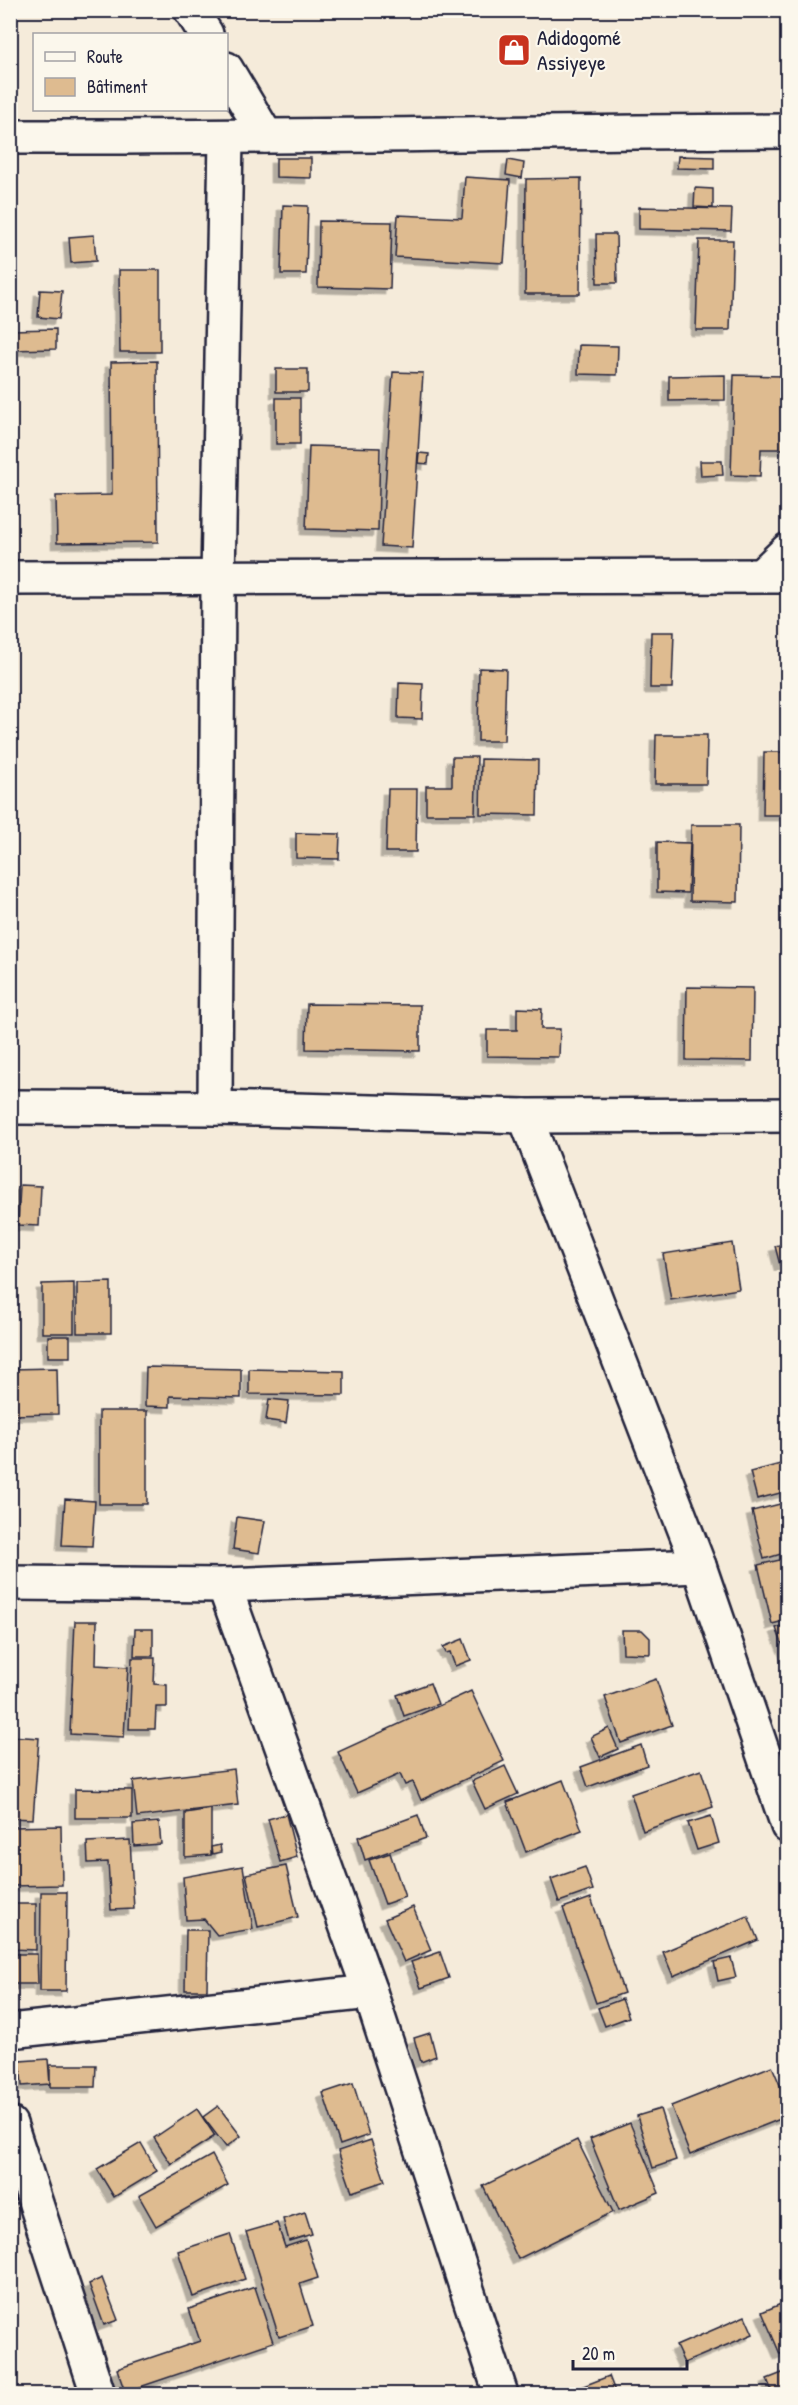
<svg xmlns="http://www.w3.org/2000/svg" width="798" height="2405" viewBox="0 0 798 2405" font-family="'Patrick Hand',sans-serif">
<defs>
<filter id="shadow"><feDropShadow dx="-5.5" dy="5.5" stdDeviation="0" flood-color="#0004"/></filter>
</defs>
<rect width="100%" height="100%" fill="#f5ebda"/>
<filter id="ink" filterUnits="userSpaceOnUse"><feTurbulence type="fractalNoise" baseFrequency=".0167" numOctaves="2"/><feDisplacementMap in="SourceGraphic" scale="12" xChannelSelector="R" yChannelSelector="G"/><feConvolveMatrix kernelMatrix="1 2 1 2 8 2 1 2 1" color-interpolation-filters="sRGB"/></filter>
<g filter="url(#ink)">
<g fill="#debb90" stroke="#22223b" stroke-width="1.5" filter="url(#shadow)">
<path d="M678,156l36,1v12l-37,-1z"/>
<path d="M276,158h35v20l-35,-1z"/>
<path d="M508,160l16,3 -2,15 -16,-3z"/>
<path d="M465,177l45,3 -6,83 -109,-6 3,-42 64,3z"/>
<path d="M581,178l-1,116h-55l1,-115z"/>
<path d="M695,188l18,1v19l-19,-1z"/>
<path d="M283,205l25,1 -2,68h-25z"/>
<path d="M639,207l93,2 -1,22 -92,-2z"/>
<path d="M319,221l73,1 -2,67 -72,-2z"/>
<path d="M596,234h20l1,49h-20z"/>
<path d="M94,235l2,26 -25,2 -2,-26z"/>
<path d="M699,240h34l-3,90h-34z"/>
<path d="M119,270h41v82h-40z"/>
<path d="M40,290l22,1 -3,28 -21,-2z"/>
<path d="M56,329v20l-46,1v-20z"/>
<path d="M579,345l39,1 -1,29 -39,-1z"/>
<path d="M157,361l1,181 -101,1 -1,-47 56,-1 -1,-133z"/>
<rect x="276" y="369" width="32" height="23"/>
<path d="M393,372l30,1 -11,175 -31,-2z"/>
<path d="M725,375v25l-56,1v-25z"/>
<path d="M734,375l54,1 -2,73h-25l-1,27 -29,-1z"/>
<rect x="276" y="398" width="24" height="46"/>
<path d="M309,446l71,2 -2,83 -72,-2z"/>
<path d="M419,453l10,1 -1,10 -10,-1z"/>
<path d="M700,461h22l1,14 -22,1z"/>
<path d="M651,632h23l-2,56h-22z"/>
<path d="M479,668l27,1 -2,72h-26z"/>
<path d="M399,683l24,1 -1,35 -24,-1z"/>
<path d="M656,735h51l-1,49h-51z"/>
<path d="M764,752h24v63h-25z"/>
<path d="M452,757h25l-2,57h-49v-28h26z"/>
<path d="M481,759l57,1 -1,55 -57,-1z"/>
<path d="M388,789h29l-1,63h-30z"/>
<path d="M691,825h48l-1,77 -48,-1z"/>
<path d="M296,833l44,1 -1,25 -43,-1z"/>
<path d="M657,842l33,1 -2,50 -31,-1z"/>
<path d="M687,987l66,1 -1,73 -66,-1z"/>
<path d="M307,1004l113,1v46l-114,-2z"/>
<path d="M517,1008l25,1 -1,20h19l-1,28 -72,-1v-26h30z"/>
<path d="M20,1185l21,1 -2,40 -21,-1z"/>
<path d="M732,1243l7,46 -68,11 -8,-46z"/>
<path d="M788,1243v20l-8,2 -5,-19z"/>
<path d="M111,1282v51h-34v-50z"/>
<path d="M74,1283v50h-32v-49z"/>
<rect x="48" y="1336" width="22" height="21"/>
<path d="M146,1367l95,2v29l-71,-2v11l-25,-1z"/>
<path d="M57,1368l1,46 -48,1v-46z"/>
<path d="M249,1369l95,2v24l-95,-1z"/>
<path d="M269,1399l20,2 -3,22 -20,-3z"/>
<rect x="99" y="1411" width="48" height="93"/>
<path d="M788,1462v29l-31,8 -7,-27z"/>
<path d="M65,1499l30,2 -3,45 -30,-1z"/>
<path d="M788,1502v50l-24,7 -12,-48z"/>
<path d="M237,1517l28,4 -6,32 -26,-4z"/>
<path d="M788,1558v62l-16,4 -14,-59z"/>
<path d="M75,1621h22l-1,44 32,2 -4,70 -54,-3z"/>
<path d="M788,1624v32h-1l-11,-28z"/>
<path d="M135,1629h18v27h-19z"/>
<path d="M622,1630h20l8,8v16l-27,-1z"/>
<path d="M463,1639l8,21 -16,6 -5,-14 -4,1 -3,-6z"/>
<path d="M132,1658h23l-1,26 13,1v22h-11l-1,22h-26z"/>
<path d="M656,1679l16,46 -51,18 -16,-46z"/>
<path d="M430,1683l8,21 -34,12 -7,-21z"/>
<path d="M471,1691l33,70 -83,39 -8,-18 -8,3 -5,-11 -43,19 -19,-41z"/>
<path d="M609,1728l9,21 -18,8 -9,-20z"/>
<path d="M10,1736l29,2 -6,81 -23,-1z"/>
<path d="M641,1745l6,20 -59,22 -7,-20z"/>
<path d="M505,1766l13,28 -33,15 -13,-28z"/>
<path d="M234,1769l4,36 -101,12 -4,-36z"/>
<path d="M701,1770l12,37 -70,24 -12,-37z"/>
<path d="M563,1780l19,50 -56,22 -19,-50z"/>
<path d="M75,1789l57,1v28h-57z"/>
<path d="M211,1809v46l-26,2v-44z"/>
<path d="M286,1814l11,43 -17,5 -12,-43z"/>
<path d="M418,1815l8,23 -61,22 -7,-23z"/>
<path d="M711,1816l8,27 -22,7 -9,-27z"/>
<path d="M159,1822l2,22 -27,2 -1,-22z"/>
<path d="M61,1826l1,59 -52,1v-59z"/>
<path d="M130,1840l4,69 -23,1 -3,-48 -20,1 -1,-21z"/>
<path d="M220,1845l1,7 -9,2 -1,-7z"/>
<path d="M390,1853l15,44 -20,7 -16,-44z"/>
<path d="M243,1866l10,63 -36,6 -13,-16 -18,1 -3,-43z"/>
<path d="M286,1866l12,51 -40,10 -12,-53z"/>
<path d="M585,1867l8,23 -34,12 -8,-23z"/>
<path d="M41,1892h26l-1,99h-26z"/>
<path d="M591,1898l33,95 -28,10 -33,-95z"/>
<path d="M10,1904h26v46l-26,-1z"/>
<path d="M413,1907l18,43 -27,12 -19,-43z"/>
<path d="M748,1916l10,24 -85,36 -10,-24z"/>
<path d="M186,1930h22l-1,60h-22z"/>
<path d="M440,1952l9,26 -28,10 -10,-26z"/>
<path d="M10,1954h27l1,30h-28z"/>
<path d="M731,1958l5,19 -18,4 -4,-19z"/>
<path d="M622,1999l7,18 -24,9 -7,-18z"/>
<path d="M430,2033l6,23 -15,6 -7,-24z"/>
<path d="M48,2059l2,25 -28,2 -2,-25z"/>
<path d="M50,2065h46l-1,22h-45z"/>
<path d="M772,2066l16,38v12l-98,39 -19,-49z"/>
<path d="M353,2083l16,52 -29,10 -17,-52z"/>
<path d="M218,2106l23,30 -15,11 -23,-30z"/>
<path d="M197,2109l18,27 -44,28 -17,-26z"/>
<path d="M660,2109l16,51 -23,8 -16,-52z"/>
<path d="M630,2123l29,70 -40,17 -29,-71z"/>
<path d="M371,2140l14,41 -33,11 -14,-41z"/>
<path d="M577,2140l36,72 -95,47 -35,-73z"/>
<path d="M141,2143l16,28 -43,26 -17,-28z"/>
<path d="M212,2155l16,30 -72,41 -17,-30z"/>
<path d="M305,2212l7,22 -23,7 -6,-22z"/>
<path d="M277,2223l8,24 21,-7 12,38 -18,6 13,42 -34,11 -33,-105z"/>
<path d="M230,2234l15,45 -52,18 -15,-46z"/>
<path d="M102,2278l16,42 -14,5 -15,-41z"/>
<path d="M255,2287l18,55 -148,50 -8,-23 83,-28 -11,-32z"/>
<path d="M788,2301v50l-8,3 -18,-42z"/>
<path d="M745,2316l8,18 -69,29 -8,-17z"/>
<path d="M787,2371l1,23h-15l-6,-15z"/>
<path d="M609,2376l7,18h-53z"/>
</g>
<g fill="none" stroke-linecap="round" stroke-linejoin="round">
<g stroke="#22223b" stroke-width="38">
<g id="minor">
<path d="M191,10l15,24"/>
<path d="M226,69l40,67"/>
<path d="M10,137c260,1 518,-5 778,-6"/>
<path d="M762,575l26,-25"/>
<path d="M10,578l778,-2"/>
<path d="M10,1107l205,1 310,8 263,-1"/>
<path d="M215,1108l3,-529 8,-441"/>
<path d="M525,1116l174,450 89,260"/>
<path d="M10,1583l214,2 475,-19"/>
<path d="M224,1585l146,407 131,402"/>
<path d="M10,2031l360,-39"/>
<path d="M10,2124l88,270"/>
</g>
</g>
<use href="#minor" stroke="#fbf7ec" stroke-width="33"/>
</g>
</g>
<defs>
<g id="shop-square" transform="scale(1.725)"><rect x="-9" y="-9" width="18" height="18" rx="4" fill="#c8321e" stroke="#fbf7ec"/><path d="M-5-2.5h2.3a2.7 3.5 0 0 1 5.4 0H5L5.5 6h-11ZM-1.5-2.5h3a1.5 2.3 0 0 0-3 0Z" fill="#fff"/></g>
</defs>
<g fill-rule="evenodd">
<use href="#shop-square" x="514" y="50"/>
</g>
<g text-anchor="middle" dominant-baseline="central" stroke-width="4.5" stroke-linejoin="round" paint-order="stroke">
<g font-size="22" fill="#22223b" stroke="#fbf7ec" text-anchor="start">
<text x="537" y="37">Adidogomé<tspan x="537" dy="25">Assiyeye</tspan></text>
</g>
</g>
<rect width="798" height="2405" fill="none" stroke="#fbf7ec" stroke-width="36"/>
<rect x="18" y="18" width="762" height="2369" fill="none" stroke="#22223b" stroke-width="2" filter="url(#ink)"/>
<rect x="33" y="33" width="195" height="78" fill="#fbf7ec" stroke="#a4a2a5" stroke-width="1.5"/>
<rect x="45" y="52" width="30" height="9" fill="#fbf7ec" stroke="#a4a2a5" stroke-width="1.5"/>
<text x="87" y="63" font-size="18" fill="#22223b">Route</text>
<rect x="45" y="78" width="30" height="18" fill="#debb90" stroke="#a4a2a5" stroke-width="1.5"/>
<text x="87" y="93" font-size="18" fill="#22223b">Bâtiment</text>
<path d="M573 2360v9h114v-9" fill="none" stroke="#22223b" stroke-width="3"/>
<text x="582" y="2360" font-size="18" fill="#22223b" stroke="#fbf7ec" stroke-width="4.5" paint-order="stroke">20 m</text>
</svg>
